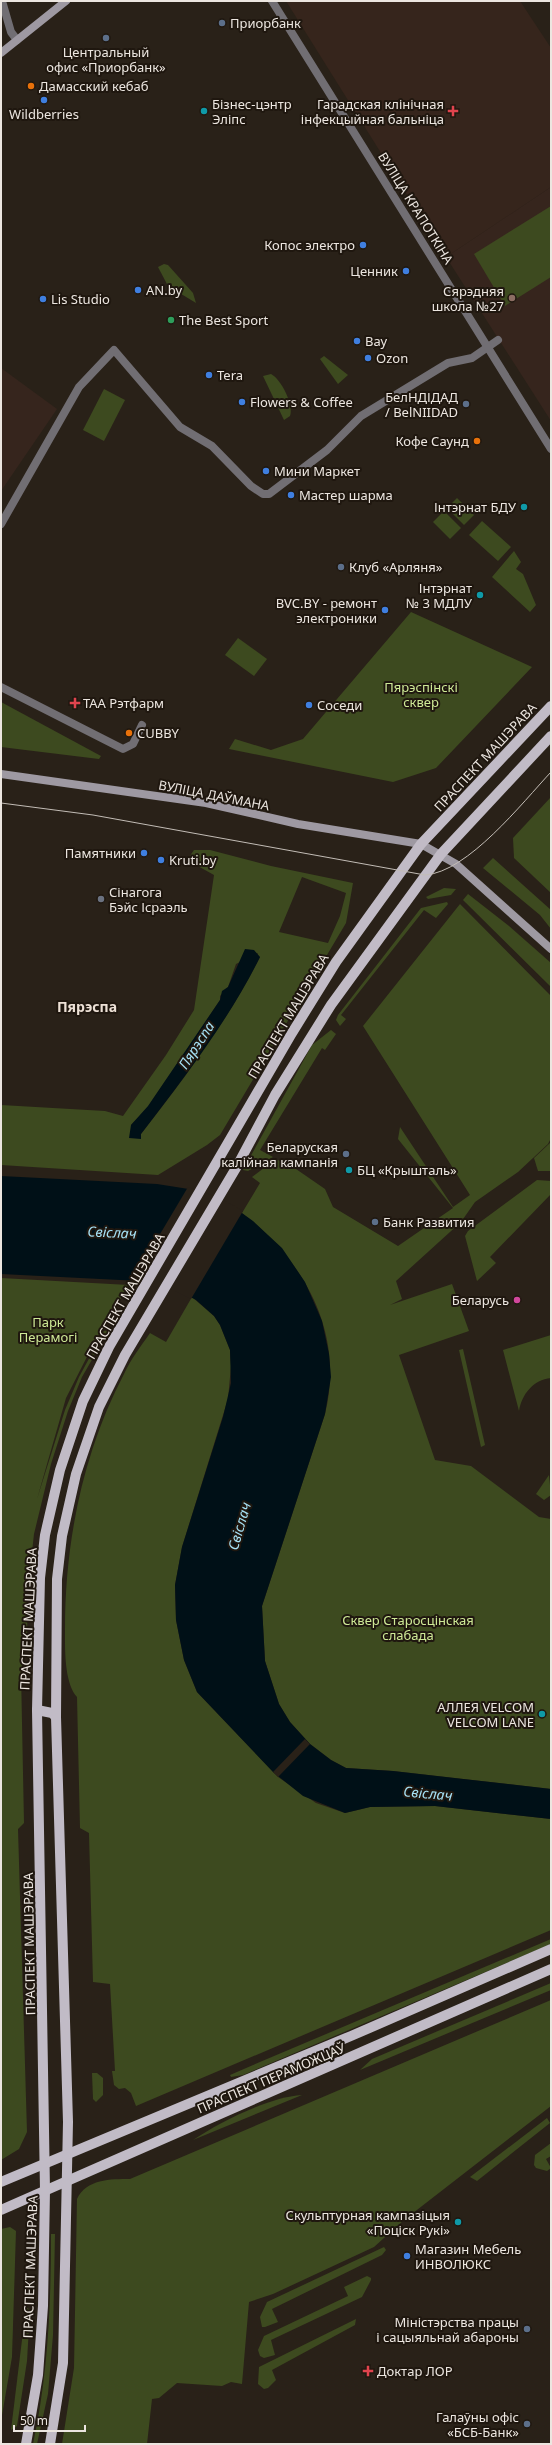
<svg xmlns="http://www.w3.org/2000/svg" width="552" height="2445" viewBox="0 0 552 2445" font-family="'Noto Sans',sans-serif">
<rect width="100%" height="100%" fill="#292118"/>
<g fill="#36251d">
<path d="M551,187v234l-105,-164z"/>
<path d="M1,368l56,41 -56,82z"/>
</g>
<path fill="#36251c" d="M286,1h234l31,47v139l-105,70z"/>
<g fill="#3d4a1f" fill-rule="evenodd">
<path d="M551,206v71l-46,29 -31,-52z"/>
<path d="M164,264l4,1 25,28 3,10 -28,-17 -10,-19z"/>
<path d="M324,356l24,19 -10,9 -18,-25z"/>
<path d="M271,374c10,5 23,31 19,42l-6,4 -21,-44z"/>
<path d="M104,389l21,11 -21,41 -21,-11z"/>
<path d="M457,498l17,17 -10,10 -17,-17z"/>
<path d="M444,511l17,17 -11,11 -17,-17z"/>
<path d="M482,521l29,26 -13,14 -29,-26z"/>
<path d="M514,551l7,11 -5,7 7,5 13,31 -6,7 -38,-35z"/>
<path d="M411,612l121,55 -96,101 -43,14 -164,-33 6,-10 36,11 32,-11z"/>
<path d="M238,638l29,21 -13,17 -29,-21z"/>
<path d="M1,702l100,54 -2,3 -98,-12z"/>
<path d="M551,797v96l-37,-35 -1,-20z"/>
<path d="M194,850h16l61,16 82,17 -7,40 -126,212 -13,10 -49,30 -157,-10v-60l104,6 18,5 43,-61 28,-45 20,-135 -27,-15zM302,877l44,16 -6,23 -12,27 -49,-11zM258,953l-1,3 3,1c-32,63 -76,122 -119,177l-10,-9 17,-18 72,-107v-4l8,-9 8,-23z"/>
<path d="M493,858l58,52v19l-11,-14 -57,-47z"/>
<path d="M444,888l12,1 -5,6 -23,4 -2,-2z"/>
<path d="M468,894l41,32 42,37v24l-88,-87z"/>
<path d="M447,902l1,2 -12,14 -12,-8 -83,105 5,4 -6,7 -4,-6 2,-5 83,-107z"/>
<path d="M460,904l91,92v142l-3,6 -30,28 -43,30 -14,20 -65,59 6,18 -12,6 62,-21 17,47 -70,24 36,105 36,6 68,51 12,2v270l-158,-18 -47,-3 -15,-8 -21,-16 -20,-22 -11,-18 -14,-43 -3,-55 63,-192c20,-81 -20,-152 -83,-201l18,-30 -8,-6 24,-18 20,10 29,20 8,18 65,39 55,-38 -55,-69 2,-12 53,80 17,-12 -107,-169z"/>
<path d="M331,1030l5,4 -11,16 -3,-2 -62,102 13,7 -25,14 -5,-1 69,-125z"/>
<path d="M551,1142v29h-13l-4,-13z"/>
<path d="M537,1180l14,1v13l-61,63 6,6 -19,18 -12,-45 3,-5z"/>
<path d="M1,1278l128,7 -35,58 -28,55 -29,101 28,-89 14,-33 25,-46 5,-1 -27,47 -14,34 -17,53 -17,70 -6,54 -1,49 -6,35 3,151 -6,6 9,303 -8,17 -18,11z"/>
<path d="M192,1297l22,19 6,9 10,25 1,16 -3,33 -46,148 -7,38 1,35 8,40 13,32 81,85 38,26 29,10 25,-6 65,-1 116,13v111l-415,176 -5,-13 -6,-5 -6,1 -5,-4 -2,-14h3l-5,-87 -17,-2 -4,-149 -9,-5 -3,-131c-13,-14 -12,-49 -12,-68 0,-88 18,-177 59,-255 7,-15 17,-28 26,-41l16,9z"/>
<path d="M551,1335v43c-18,2 -29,16 -32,33l-16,-61z"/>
<path d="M463,1349l22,96 -4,2 -22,-97z"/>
<path d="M549,1475l2,20 -7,5 -8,-6z"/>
<path d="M551,1939v5l-308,131 -12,2 -1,-2 37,-16z"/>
<path d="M551,1983v7l-191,80 12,-11z"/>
<path d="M551,2000v106l-147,114 -30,27 -101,47 -24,8 -7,82 -11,-2 -9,4 -45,-3 -18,15 -7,1 -5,45h-85l12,-76 3,-169c9,-20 34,-20 53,-20z"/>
<path d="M92,2073h5l6,5v17l-7,7 -3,-3z"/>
<path d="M302,2095l-109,45c27,-18 76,-43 109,-45z"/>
<path d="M547,2118l3,5 -73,58 -7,-4z"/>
<path d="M551,2143v13l-5,3 5,9 -4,3 -11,-3 -2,-3 1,-10z"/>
<path d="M10,2227l6,4 -4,126 -11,64v-192z"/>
<path d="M51,2234h4l-2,101 -5,59 -11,50h-4c15,-69 18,-139 18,-210z"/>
<path d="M384,2247l2,3 -4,5 -110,54 6,13 -13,5h-3l-2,-10 7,-15z"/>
<path d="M367,2276l4,2v2l-9,17 -91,43 4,15 -11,3 -4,-2 -2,-6 6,-14 84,-40 -4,-9z"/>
<path d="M26,2307l4,3 -3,51 -10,65 -6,4z"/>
<path d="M356,2319l-1,6 -83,45 4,10 -8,8 -4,1 -6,-5 1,-17z"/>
</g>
<g fill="#001017">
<path d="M245,949l9,1 6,7c-31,63 -76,121 -119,177v5l-12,-1 2,-13 17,-19 72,-106 2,-9 6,-4z"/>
<path d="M1,1176l156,8 38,6 37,16 21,15 29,27 23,34 17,39 7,33 2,23 -6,37 -63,192 3,55 14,43 11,18 20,22 21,16 15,8 47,3 158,18v30l-116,-13 -65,1 -25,6 -42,-17 -30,-24 -76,-80 -13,-32 -8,-40 -1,-35 7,-38 41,-130 8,-34 -1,-33 -10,-25 -6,-9 -18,-16 -22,-12 -34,-7 -139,-7z"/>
</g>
<g fill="#292118">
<path d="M188,1187l32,11 23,13 -52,88 -18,-9 -42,-7z"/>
<path d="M305,1739l5,5 -32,33 -5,-5z"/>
</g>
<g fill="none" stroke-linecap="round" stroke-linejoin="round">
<g stroke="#716e73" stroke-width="8">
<path d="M1,524l78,-137 35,-37 66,77 32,19 39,40 12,8h6l58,-44 34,-34 87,-53 24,-5 26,-18"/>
<path d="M1,687l122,62 10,-5 9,-19"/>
</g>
<g stroke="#716e73" stroke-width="8">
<path d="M2,1l9,31 6,8"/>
<path d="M272,1l279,448"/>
</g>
<g stroke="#9e99a2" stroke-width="8">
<path d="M1,53l65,-52"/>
<path d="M1,774l205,29 92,21 123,20 35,20 95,85"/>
</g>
<g stroke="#c1bbc6" stroke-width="10">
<path d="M37,1710l15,3 4,4"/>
<path d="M1,2182l350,-146 200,-87"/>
<path d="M1,2210l550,-241"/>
<path d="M26,2444l12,-69 5,-69 2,-116 -8,-480 3,-132 5,-43 15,-65 23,-69 26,-54 183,-314 44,-71 85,-118 130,-138"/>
<path d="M50,2444l13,-81 5,-241 -12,-405 1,-138 5,-43 14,-62 23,-67 26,-52 111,-187 39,-73 56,-90 110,-151 110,-118"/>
</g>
<path stroke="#c3bdb6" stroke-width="1" d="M1,803l92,12 332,60c43,-3 97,-72 126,-103"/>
</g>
<g fill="#5c6f8a" stroke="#1f170f" stroke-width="1.5">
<circle cx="222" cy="23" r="4"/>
<circle cx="106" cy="38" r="4"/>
<circle cx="466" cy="404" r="4"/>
<circle cx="341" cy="567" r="4"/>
<circle cx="346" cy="1154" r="4"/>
<circle cx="375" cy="1222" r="4"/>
<circle cx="527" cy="2329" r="4"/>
<circle cx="527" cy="2424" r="4"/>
</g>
<g fill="#e8710a" stroke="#1f170f" stroke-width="1.5">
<circle cx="31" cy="86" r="4"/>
<circle cx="477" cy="441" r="4"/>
<circle cx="129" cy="733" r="4"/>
</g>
<g fill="#3f7fe0" stroke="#1f170f" stroke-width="1.5">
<circle cx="44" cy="100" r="4"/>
<circle cx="363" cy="245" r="4"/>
<circle cx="406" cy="271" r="4"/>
<circle cx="138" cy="290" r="4"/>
<circle cx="43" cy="299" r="4"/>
<circle cx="357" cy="341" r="4"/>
<circle cx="368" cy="358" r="4"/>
<circle cx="209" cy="375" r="4"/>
<circle cx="242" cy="402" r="4"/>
<circle cx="266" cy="471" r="4"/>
<circle cx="291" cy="495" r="4"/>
<circle cx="385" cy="610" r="4"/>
<circle cx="309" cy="705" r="4"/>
<circle cx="144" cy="853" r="4"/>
<circle cx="161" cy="860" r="4"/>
<circle cx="407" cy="2256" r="4"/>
</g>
<g fill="#0f9aa8" stroke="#1f170f" stroke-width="1.5">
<circle cx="204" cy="111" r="4"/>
<circle cx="524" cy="507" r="4"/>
<circle cx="480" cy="595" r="4"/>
<circle cx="349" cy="1170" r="4"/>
<circle cx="542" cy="1714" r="4"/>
<circle cx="458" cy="2222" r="4"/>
</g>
<g fill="#e0444e" stroke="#1f170f" stroke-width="1.5">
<path d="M451 105h4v4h4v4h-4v4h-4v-4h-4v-4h4z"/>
<path d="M73 697h4v4h4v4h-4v4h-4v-4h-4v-4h4z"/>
<path d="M366 2365h4v4h4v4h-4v4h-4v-4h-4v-4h4z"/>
</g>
<circle fill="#8d6e63" stroke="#1f170f" stroke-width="1.5" cx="512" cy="298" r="4"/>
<circle fill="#2e9e5b" stroke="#1f170f" stroke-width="1.5" cx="171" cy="320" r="4"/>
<circle fill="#6b7280" stroke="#1f170f" stroke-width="1.5" cx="101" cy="899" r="4"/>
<circle fill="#d1479c" stroke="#1f170f" stroke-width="1.5" cx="517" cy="1300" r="4"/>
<g text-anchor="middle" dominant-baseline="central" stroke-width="4" stroke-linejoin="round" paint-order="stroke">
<g font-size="13" fill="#ece6e0" stroke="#1f170f" text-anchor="start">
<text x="230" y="23">Приорбанк</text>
<text x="106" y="52" text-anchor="middle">Центральный<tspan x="106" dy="15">офис «Приорбанк»</tspan></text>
<text x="39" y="86">Дамасский кебаб</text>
<text x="212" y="104">Бізнес-цэнтр<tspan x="212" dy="15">Эліпс</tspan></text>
<text x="444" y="104" text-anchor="end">Гарадская клінічная<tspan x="444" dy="15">інфекцыйная бальніца</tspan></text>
<text x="44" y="114" text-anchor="middle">Wildberries</text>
<text x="355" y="245" text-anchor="end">Копос электро</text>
<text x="398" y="271" text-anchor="end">Ценник</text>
<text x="146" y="290">AN.by</text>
<text x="504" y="291" text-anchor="end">Сярэдняя<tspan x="504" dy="15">школа №27</tspan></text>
<text x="51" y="299">Lis Studio</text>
<text x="179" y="320">The Best Sport</text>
<text x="365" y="341">Вау</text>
<text x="376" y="358">Ozon</text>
<text x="217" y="375">Tera</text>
<text x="458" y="397" text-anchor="end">БелНДІДАД<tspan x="458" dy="15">/ BelNIIDAD</tspan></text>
<text x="250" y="402">Flowers &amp; Coffee</text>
<text x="469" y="441" text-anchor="end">Кофе Саунд</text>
<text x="274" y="471">Мини Маркет</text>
<text x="299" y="495">Мастер шарма</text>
<text x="516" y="507" text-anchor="end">Інтэрнат БДУ</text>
<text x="349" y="567">Клуб «Арляня»</text>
<text x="472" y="588" text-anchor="end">Інтэрнат<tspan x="472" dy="15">№ 3 МДЛУ</tspan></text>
<text x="377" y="603" text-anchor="end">BVC.BY - ремонт<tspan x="377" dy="15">электроники</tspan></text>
<text x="83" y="703">ТАА Рэтфарм</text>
<text x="317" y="705">Соседи</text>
<text x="137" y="733">CUBBY</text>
<text x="136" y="853" text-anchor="end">Памятники</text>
<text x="169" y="860">Kruti.by</text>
<text x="109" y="892">Сінагога<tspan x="109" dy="15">Бэйс Ісраэль</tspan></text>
<text x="338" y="1147" text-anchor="end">Беларуская<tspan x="338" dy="15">калійная кампанія</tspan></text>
<text x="357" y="1170">БЦ «Крышталь»</text>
<text x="383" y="1222">Банк Развития</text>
<text x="509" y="1300" text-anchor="end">Беларусь</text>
<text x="534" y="1707" text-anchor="end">АЛЛЕЯ VELCOM<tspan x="534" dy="15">VELCOM LANE</tspan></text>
<text x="450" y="2215" text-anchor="end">Скульптурная кампазіцыя<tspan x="450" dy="15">«Поціск Рукі»</tspan></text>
<text x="415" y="2249">Магазин Мебель<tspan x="415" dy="15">ИНВОЛЮКС</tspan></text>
<text x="519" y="2322" text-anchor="end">Міністэрства працы<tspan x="519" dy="15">і сацыяльнай абароны</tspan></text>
<text x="377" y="2371">Доктар ЛОР</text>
<text x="519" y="2417" text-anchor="end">Галаўны офіс<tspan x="519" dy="15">«БСБ-Банк»</tspan></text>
</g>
<g font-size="13" fill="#ece6e0" stroke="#1f170f">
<text transform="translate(416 208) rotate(58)">ВУЛІЦА КРАПОТКІНА</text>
<text transform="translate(485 757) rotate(-47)">ПРАСПЕКТ МАШЭРАВА</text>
<text transform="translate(214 795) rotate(11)">ВУЛІЦА ДАЎМАНА</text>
<text transform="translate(288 1016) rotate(-59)">ПРАСПЕКТ МАШЭРАВА</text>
<text transform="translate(125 1296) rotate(-60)">ПРАСПЕКТ МАШЭРАВА</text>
<text transform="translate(28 1619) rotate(-87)">ПРАСПЕКТ МАШЭРАВА</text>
<text transform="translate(29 1944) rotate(-91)">ПРАСПЕКТ МАШЭРАВА</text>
<text transform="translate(271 2078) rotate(-23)">ПРАСПЕКТ ПЕРАМОЖЦАЎ</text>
<text transform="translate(30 2267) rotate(-88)">ПРАСПЕКТ МАШЭРАВА</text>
</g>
<g font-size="13" fill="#cee996" stroke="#1f170f">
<text x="421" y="687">Пярэспінскі<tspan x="421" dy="15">сквер</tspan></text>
<text x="48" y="1322">Парк<tspan x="48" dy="15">Перамогі</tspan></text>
<text x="408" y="1620">Сквер Старосцінская<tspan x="408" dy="15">слабада</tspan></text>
</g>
<g font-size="14" font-weight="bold" fill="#ede1d6" stroke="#1f170f">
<text x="87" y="1006">Пярэспа</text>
</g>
<g font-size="14" font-style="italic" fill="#a6e1f5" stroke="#1f170f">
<text transform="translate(196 1045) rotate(-57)">Пярэспа</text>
<text transform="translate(112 1232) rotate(3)">Свіслач</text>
<text transform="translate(239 1526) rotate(-74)">Свіслач</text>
<text transform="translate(428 1793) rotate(5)">Свіслач</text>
</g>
</g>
<rect width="552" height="2445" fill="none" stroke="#ece6e0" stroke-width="4"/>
<path d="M14 2425v6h71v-6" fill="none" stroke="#ece6e0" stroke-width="2"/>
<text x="20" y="2425" font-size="12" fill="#ece6e0" stroke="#1f170f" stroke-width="3" paint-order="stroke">50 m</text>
</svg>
